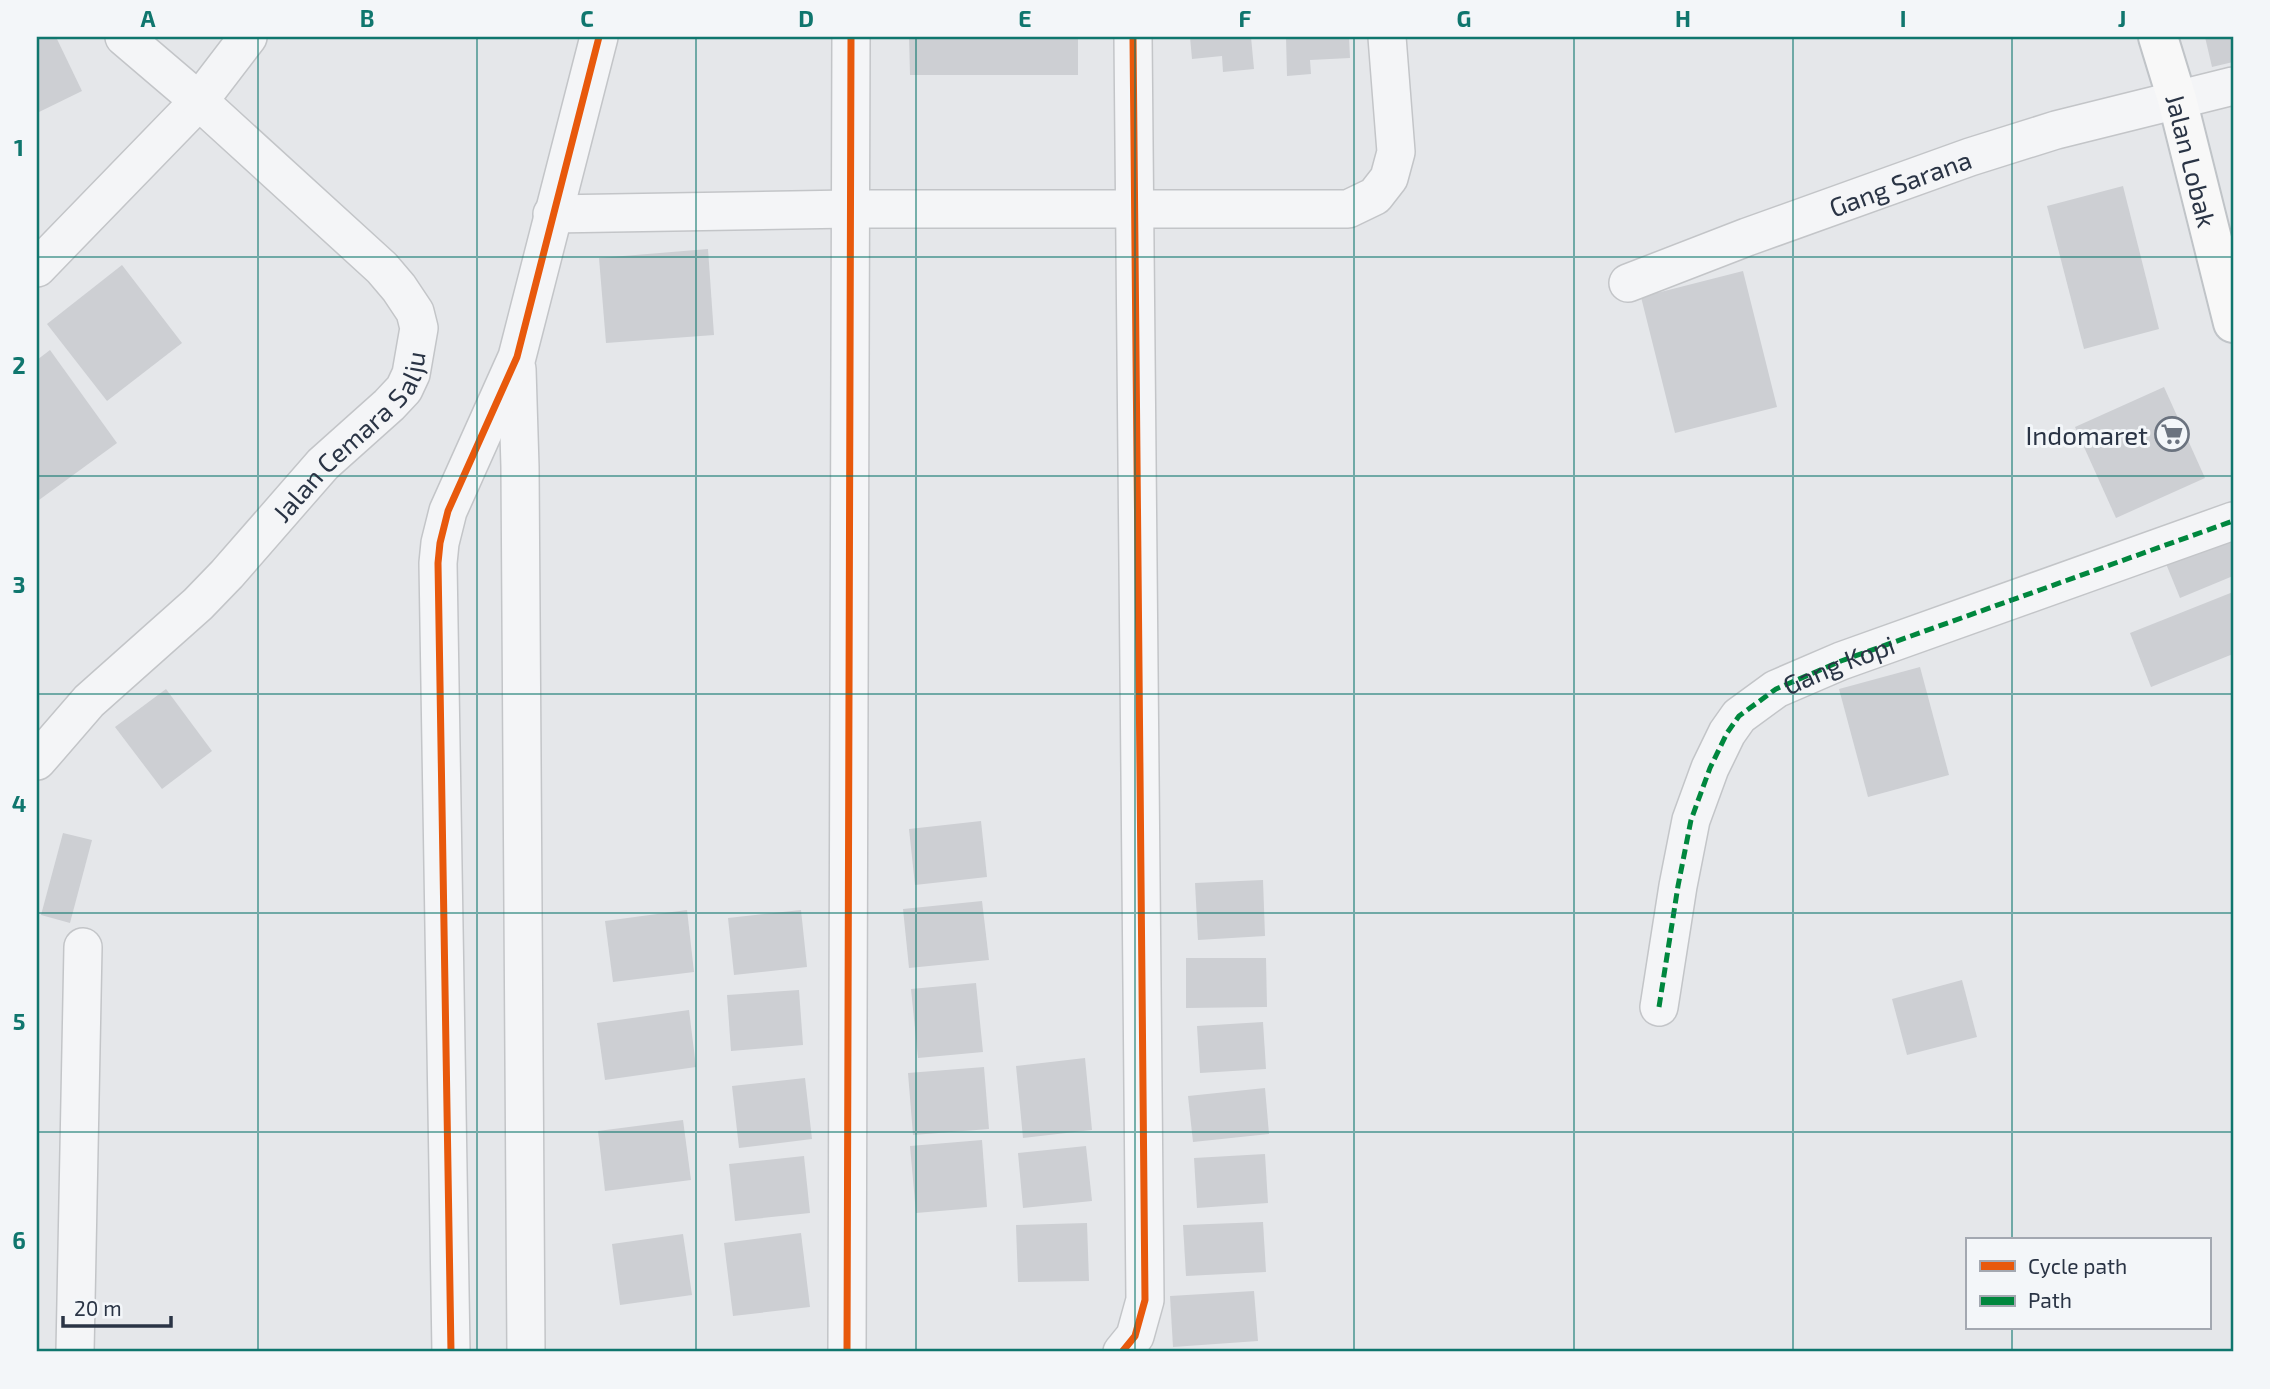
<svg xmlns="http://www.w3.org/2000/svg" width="2270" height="1389" viewBox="0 0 2270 1389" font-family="'Exo 2',sans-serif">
<rect width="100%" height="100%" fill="#e5e7ea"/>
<g fill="#cdcfd3">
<path d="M37,37h19l26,54 -45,22z"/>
<path d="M909,37h169v38h-168z"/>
<path d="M1190,37h61l3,32 -31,3 -1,-16 -30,3z"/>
<path d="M1286,37h63l1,21 -40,2 1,14 -24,2z"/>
<path d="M2205,37h28v25l-21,5z"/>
<path d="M2123,186l36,143 -75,20 -37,-143z"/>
<path d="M708,249l6,86 -108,8 -7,-85z"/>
<path d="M122,265l60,78 -75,58 -60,-77z"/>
<path d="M1743,271l34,136 -102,26 -34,-136z"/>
<path d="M50,350l67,93 -78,57 -2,-140z"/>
<path d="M2164,387l41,91 -89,40 -41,-91z"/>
<path d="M2233,538v38l-53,22 -18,-44z"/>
<path d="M2233,592v62l-82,33 -21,-54z"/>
<path d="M1920,667l29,108 -81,22 -29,-108z"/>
<path d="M166,689l46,62 -50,38 -47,-62z"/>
<path d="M981,821l6,56 -72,8 -6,-56z"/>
<path d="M63,833l29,7 -22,83 -29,-8z"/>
<path d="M1263,880l2,56 -67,4 -3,-57z"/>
<path d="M982,901l7,59 -80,8 -6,-59z"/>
<path d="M687,910l7,62 -81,10 -8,-61z"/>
<path d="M801,910l6,57 -73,8 -6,-57z"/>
<path d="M1186,958h80l1,49 -81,1z"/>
<path d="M1962,980l15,57 -70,18 -15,-56z"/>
<path d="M976,983l7,69 -65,6 -7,-69z"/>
<path d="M799,990l4,55 -72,6 -4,-56z"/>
<path d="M689,1010l7,57 -91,13 -8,-57z"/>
<path d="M1263,1022l3,47 -66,4 -3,-47z"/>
<path d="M1085,1058l7,72 -69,8 -7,-72z"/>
<path d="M984,1067l5,62 -76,6 -5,-62z"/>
<path d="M805,1078l7,61 -73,9 -7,-62z"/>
<path d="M1265,1088l4,46 -76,8 -5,-46z"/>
<path d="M683,1120l8,60 -86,11 -7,-60z"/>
<path d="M982,1140l5,67 -71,6 -6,-67z"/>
<path d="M1086,1146l6,55 -69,7 -5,-55z"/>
<path d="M1265,1154l3,49 -71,5 -3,-50z"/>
<path d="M804,1156l6,57 -75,8 -6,-57z"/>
<path d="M1263,1222l3,50 -80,4 -3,-51z"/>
<path d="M1087,1223l2,58 -71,1 -2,-57z"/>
<path d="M801,1233l9,74 -77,9 -9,-73z"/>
<path d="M683,1234l9,61 -72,10 -8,-61z"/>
<path d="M1254,1291l4,50 -85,6 -3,-51z"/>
</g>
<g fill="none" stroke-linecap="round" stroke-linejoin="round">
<g stroke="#c3c5c8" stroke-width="40">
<g id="minor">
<path d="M552,214l298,-5h498l27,-13 14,-18 7,-26 -9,-115"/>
<path d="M37,268l162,-167 49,-64"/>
<path id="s1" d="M1628,283l119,-46 223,-80 86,-27 177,-44"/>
<path d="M517,369l3,98 6,885"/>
<path id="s2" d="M37,761l52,-60 109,-97 29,-30 96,-110 66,-59 15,-16 7,-15 8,-46 -4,-16 -16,-24 -17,-20 -183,-167 -75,-64"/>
<path id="s3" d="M1659,1007l19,-121 13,-66 19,-52 17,-35 12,-17 37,-27 65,-28 392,-140"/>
<path d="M75,1352l8,-405"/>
<path d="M451,1352l-13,-789 2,-20 8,-32 69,-154 82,-320"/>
<path d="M847,1352l4,-1315"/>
<path d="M1122,1352l13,-16 10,-36 -12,-1263"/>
</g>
</g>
<g stroke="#c0c4c8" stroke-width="42">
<g id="major">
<path id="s4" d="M2158,37l19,62 56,224"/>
</g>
</g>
<use href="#minor" stroke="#f4f5f7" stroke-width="37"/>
<use href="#major" stroke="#f8f8f8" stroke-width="38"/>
<path stroke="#00873e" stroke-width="5" stroke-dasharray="10 5" stroke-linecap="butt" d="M1659,1007l19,-121 13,-66 19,-52 17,-35 12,-17 37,-27 65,-28 392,-140"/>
<g stroke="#f3f6f9" stroke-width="11">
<g id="cycleway">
<path d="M451,1352l-13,-789 2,-20 8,-32 69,-154 82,-320"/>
<path d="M847,1352l4,-1315"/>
<path d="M1122,1352l13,-16 10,-36 -12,-1263"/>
</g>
</g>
<use href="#cycleway" stroke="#e8590c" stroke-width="7"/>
</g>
<path fill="none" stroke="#0f766e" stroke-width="2" stroke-opacity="0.55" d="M258,37v1315M477,37v1315M696,37v1315M916,37v1315M1135,37v1315M1354,37v1315M1574,37v1315M1793,37v1315M2012,37v1203M37,257h2196M37,476h2196M37,694h2196M37,913h2196M37,1132h2196M2012,1328v24"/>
<defs>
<g id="supermarket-ring" transform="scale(1.75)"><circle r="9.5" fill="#f3f6f9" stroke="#6b737f" stroke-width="1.5"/><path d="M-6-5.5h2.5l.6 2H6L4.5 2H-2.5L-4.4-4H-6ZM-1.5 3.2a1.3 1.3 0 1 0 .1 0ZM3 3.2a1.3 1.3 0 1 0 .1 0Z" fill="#6b737f"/></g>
</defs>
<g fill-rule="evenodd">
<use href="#supermarket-ring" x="2172" y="434"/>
</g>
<g text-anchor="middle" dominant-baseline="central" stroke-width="6" stroke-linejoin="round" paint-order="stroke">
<g font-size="26" fill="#2a3445" stroke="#f3f6f9">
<text stroke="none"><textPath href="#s4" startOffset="128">Jalan Lobak</textPath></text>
<text stroke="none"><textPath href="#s1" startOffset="290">Gang Sarana</textPath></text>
<text stroke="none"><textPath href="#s2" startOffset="453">Jalan Cemara Salju</textPath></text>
<text stroke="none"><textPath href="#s3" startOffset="418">Gang Kopi</textPath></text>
</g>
<g font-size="26" fill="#2a3445" stroke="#f3f6f9" text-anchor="end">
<text x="2148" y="434">Indomaret</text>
</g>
</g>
<rect width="2270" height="1389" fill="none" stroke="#f3f6f9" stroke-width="77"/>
<rect x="1966" y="1238" width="245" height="91" fill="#f3f6f9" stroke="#a3a8b1" stroke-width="2"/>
<rect x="1980" y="1261" width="35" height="10" fill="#e8590c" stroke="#a3a8b1" stroke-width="2"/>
<text x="2028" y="1274" font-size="21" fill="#2a3445">Cycle path</text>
<rect x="1980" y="1296" width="35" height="10" fill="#00873e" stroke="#a3a8b1" stroke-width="2"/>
<text x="2028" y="1308" font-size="21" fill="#2a3445">Path</text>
<path d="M63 1316v10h108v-10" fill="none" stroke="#2a3445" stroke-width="3.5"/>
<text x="74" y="1316" font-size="21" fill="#2a3445" stroke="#f3f6f9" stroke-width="5" paint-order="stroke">20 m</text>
<rect x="38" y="38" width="2194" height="1312" fill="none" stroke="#0f766e" stroke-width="2.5"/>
<g font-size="23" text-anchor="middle" font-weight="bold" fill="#0f766e">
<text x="148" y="27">A</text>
<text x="367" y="27">B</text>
<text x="587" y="27">C</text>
<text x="806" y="27">D</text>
<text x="1025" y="27">E</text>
<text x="1245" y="27">F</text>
<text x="1464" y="27">G</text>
<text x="1683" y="27">H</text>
<text x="1903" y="27">I</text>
<text x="2122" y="27">J</text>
<text x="19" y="156">1</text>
<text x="19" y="374">2</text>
<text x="19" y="593">3</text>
<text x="19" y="812">4</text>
<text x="19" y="1030">5</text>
<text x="19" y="1249">6</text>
</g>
</svg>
